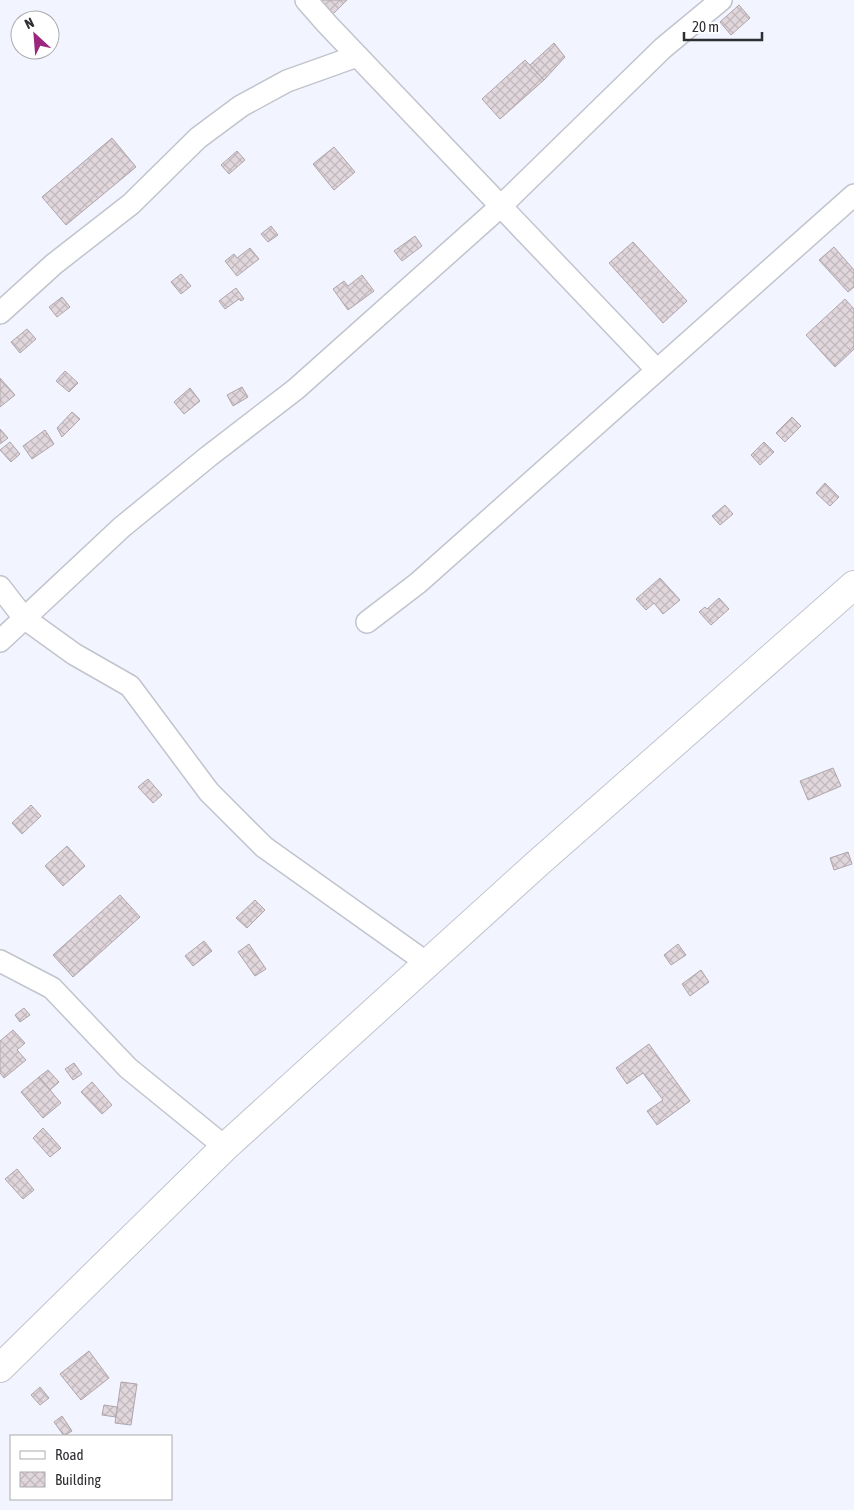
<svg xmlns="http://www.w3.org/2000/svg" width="854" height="1510" viewBox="0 0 854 1510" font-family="'Asap Condensed',sans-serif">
<defs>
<pattern id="building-cross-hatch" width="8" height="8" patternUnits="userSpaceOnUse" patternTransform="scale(1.25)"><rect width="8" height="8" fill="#e0d6db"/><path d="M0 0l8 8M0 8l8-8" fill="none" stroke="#c0b8bc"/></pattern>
</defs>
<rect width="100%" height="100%" fill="#f2f4ff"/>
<g fill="url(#building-cross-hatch)" stroke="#afa5aa">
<path d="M317,0h30l-17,17z"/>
<path d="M739,5l11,13 -19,17 -11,-13z"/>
<path d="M554,43l11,14 -21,23 -14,-15z"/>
<path d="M525,60l19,20 -44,39 -18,-20z"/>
<path d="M112,138l24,29 -70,58 -24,-28z"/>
<path d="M334,147l21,25 -21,18 -21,-26z"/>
<path d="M237,151l8,9 -16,14 -8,-9z"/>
<path d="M271,226l7,9 -10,7 -7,-8z"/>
<path d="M415,236l7,10 -20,15 -8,-10z"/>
<path d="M633,242l54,59 -24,22 -54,-60z"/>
<path d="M834,247l20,23v17l-6,5 -29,-32z"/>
<path d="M250,248l9,11 -22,17 -12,-15 9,-7 3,4z"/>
<path d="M181,274l10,12 -10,8 -10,-12z"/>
<path d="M362,275l12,16 -26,19 -15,-21 11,-8 4,5z"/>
<path d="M236,288l8,11 -3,2 -2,-2 -14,10 -6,-8z"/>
<path d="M62,297l8,10 -13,10 -8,-10z"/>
<path d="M845,299l9,10v40l-19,18 -29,-32z"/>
<path d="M27,329l9,10 -16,14 -9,-11z"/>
<path d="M65,371l13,12 -9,9 -13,-11z"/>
<path d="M0,378l15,17 -15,12z"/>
<path d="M242,387l6,10 -15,9 -6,-11z"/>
<path d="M190,388l10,13 -16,13 -10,-12z"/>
<path d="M72,412l8,7 -18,18 -5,-9z"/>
<path d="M792,417l9,9 -16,16 -9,-9z"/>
<path d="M0,429l8,9 -8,6z"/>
<path d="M45,430l9,14 -22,15 -9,-13z"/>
<path d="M10,442l10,12 -9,8 -11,-12z"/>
<path d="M764,442l10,10 -14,13 -9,-10z"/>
<path d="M825,483l14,14 -9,9 -14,-13z"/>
<path d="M725,505l8,9 -13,11 -8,-9z"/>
<path d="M660,578l20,22 -17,14 -9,-11 -8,7 -10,-11z"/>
<path d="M719,598l10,11 -18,16 -12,-13 6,-5 2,2z"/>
<path d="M833,768l8,18 -33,14 -8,-19z"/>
<path d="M148,779l14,16 -9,8 -15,-16z"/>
<path d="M31,805l10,11 -19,18 -10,-11z"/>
<path d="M67,846l18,20 -22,20 -18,-20z"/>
<path d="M848,852l4,12 -18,6 -4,-12z"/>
<path d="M120,895l20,22 -67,60 -20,-22z"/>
<path d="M255,900l10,10 -18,18 -11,-10z"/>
<path d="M204,941l8,10 -19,15 -8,-10z"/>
<path d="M249,944l17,25 -11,7 -17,-24z"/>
<path d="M678,944l8,11 -15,10 -7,-10z"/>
<path d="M701,970l8,12 -19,14 -8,-12z"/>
<path d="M24,1008l6,7 -10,7 -5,-7z"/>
<path d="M13,1030l12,13 -8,7 9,10 -22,18 -4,-5v-32z"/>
<path d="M649,1044l41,57 -33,24 -10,-14 16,-11 -20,-27 -16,11 -11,-16z"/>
<path d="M74,1063l8,11 -9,6 -8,-11z"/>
<path d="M48,1070l11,12 -9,8 -11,-13z"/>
<path d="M39,1077l22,26 -18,15 -22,-26z"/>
<path d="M92,1082l20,23 -10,9 -21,-22z"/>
<path d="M43,1128l18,20 -11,9 -17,-19z"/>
<path d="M17,1169l17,21 -11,9 -18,-20z"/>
<path d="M89,1351l20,27 -28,22 -21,-26z"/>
<path d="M121,1382l16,2 -6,41 -16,-2z"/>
<path d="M40,1387l9,11 -9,7 -9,-10z"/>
<path d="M104,1405l13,2 -1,10 -14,-2z"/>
<path d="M62,1416l10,15 -8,5 -10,-14z"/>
</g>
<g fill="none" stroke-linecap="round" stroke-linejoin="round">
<g stroke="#c2c4cd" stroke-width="24">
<g id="minor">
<path d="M306,0l21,24 330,346"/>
<path d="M0,313l54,-49 77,-60 67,-66 43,-32 46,-25 70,-25"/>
<path d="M0,587l24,31 50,36 56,32 79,106 55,55 163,116"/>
<path d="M367,622l51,-39 436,-388"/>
<path d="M0,641l122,-114 87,-71 87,-67 205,-183 162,-158 58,-48"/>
<path d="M0,961l52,27 76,80 97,79"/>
</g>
</g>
<g stroke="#c2c4cd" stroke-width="30">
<path id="secondary" d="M0,1368l225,-221 313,-284 316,-278"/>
</g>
<use href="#minor" stroke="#fff" stroke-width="21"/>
<use href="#secondary" stroke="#fff" stroke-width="28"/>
</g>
<rect x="10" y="1435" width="162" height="65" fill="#ffffff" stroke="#abacad"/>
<rect x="20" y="1451" width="25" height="8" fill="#ffffff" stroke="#abacad"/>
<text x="55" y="1460" font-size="15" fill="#2e2f33">Road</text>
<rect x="20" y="1472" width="25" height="15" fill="url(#building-cross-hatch)" stroke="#abacad"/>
<text x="55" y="1485" font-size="15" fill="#2e2f33">Building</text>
<g transform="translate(35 35) rotate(334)"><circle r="24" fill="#ffffff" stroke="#abacad"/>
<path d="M0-4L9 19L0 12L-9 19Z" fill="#9c257e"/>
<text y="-8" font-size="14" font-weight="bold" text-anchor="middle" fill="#2e2f33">N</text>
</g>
<path d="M684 32v8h78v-8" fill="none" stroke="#2e2f33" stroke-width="2.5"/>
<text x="692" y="32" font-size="15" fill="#2e2f33" stroke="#ffffff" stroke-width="4" paint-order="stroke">20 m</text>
</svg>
